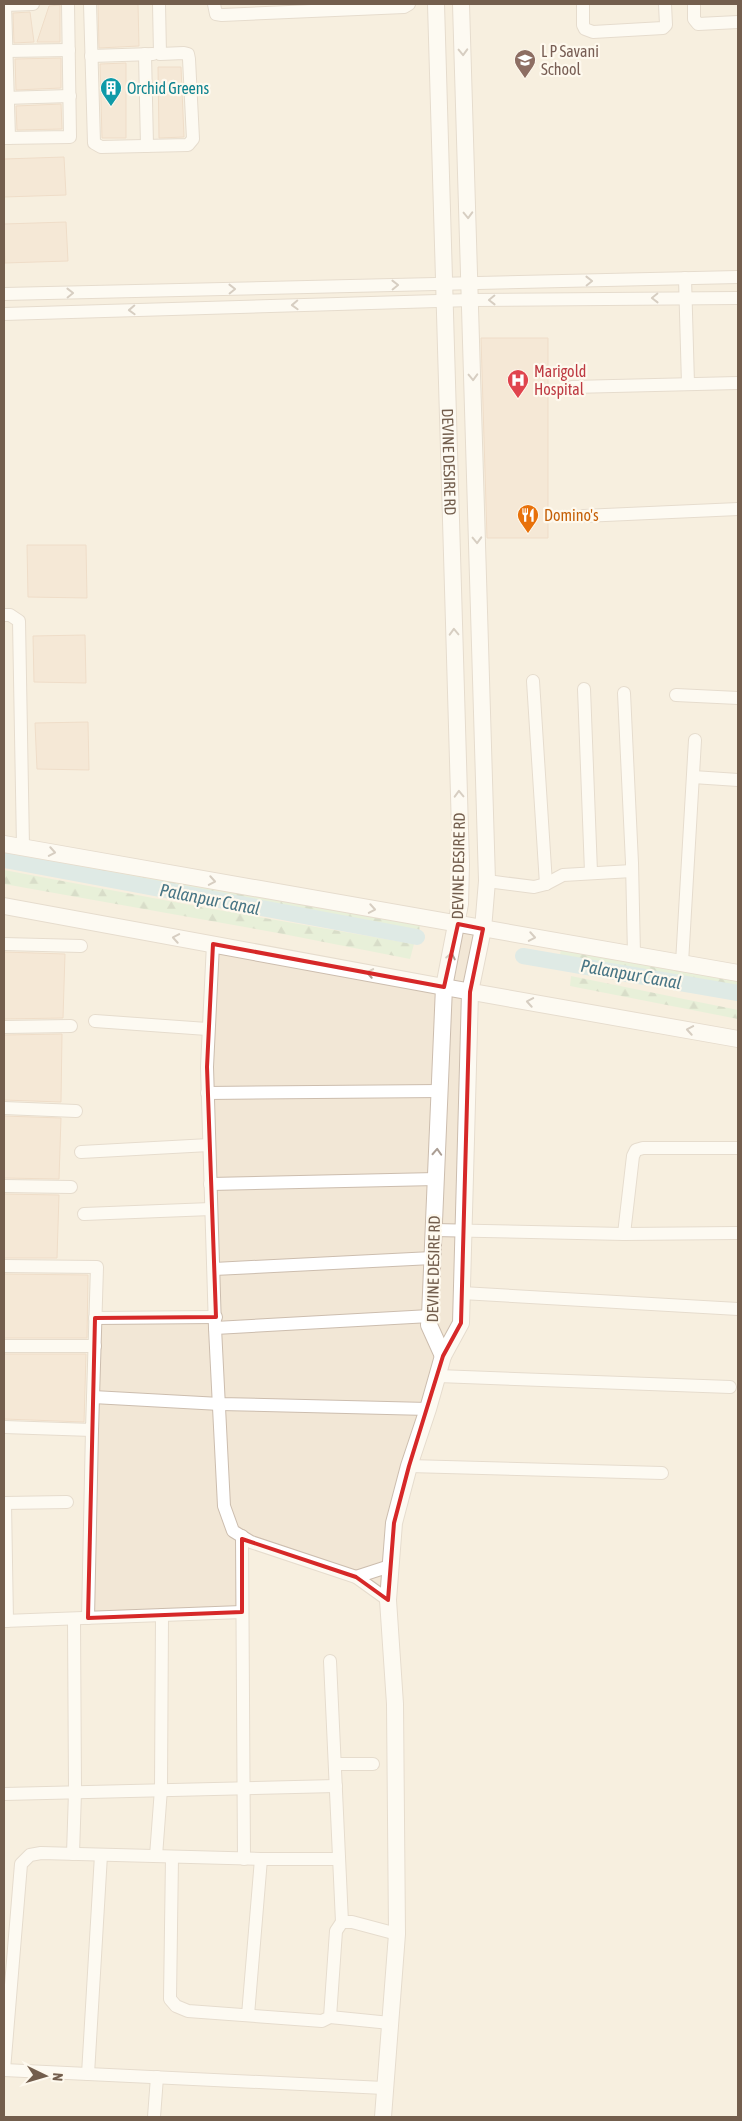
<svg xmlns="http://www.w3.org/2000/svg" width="742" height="2121" viewBox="0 0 742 2121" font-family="'Asap Condensed',sans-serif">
<defs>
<pattern id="forest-firs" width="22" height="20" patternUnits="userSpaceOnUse" patternTransform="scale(1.25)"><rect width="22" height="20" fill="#d1e8c7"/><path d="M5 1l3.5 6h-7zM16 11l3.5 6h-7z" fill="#aebfa4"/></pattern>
</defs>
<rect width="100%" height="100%" fill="#fbf5e8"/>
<rect fill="#f2e7d6" x="4" y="4" width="734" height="2113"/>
<g fill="url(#forest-firs)">
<path d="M4,849l416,76 -1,7 -132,-27 -283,-51z"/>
<path d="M4,870l197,37 213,37 -4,15 -132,-26 -274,-49z"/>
<path d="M561,948l177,30v10l-178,-33z"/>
<path d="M571,976l167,34v9l-168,-33z"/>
</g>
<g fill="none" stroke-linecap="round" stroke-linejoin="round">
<g stroke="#bddbe3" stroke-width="16">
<path d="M4,860l413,77"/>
<path d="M523,956l215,37"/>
</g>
</g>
<g fill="#eed7c1" stroke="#e0bfa3">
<path d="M98,4h40l1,42 -40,2z"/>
<path d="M60,5v37h-23l12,-36z"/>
<path d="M30,12l4,30 -20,1 -1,-30z"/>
<path d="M61,58v30l-45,2 -1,-31z"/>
<path d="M126,63v75h-24l-2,-74z"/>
<path d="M158,67h23l3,70 -25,1z"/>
<path d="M61,104l1,25 -45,1 -1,-24z"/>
<path d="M64,157l2,38 -62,2v-38z"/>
<path d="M66,222l2,39 -63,2 -1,-39z"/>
<path d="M481,338h67v200h-61z"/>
<path d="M27,545h59l1,53 -59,-1z"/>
<path d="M85,635l1,48 -52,-1 -1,-46z"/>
<path d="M88,722l1,48 -52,-1 -2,-46z"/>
<path d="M4,952l61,2 -2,64 -59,1z"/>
<path d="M62,1034l-1,68 -57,-2v-65z"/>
<path d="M4,1116l57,2 -2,61 -55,-1z"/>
<path d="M4,1194l55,1 -2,63h-53z"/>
<path d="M4,1274l84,1 -1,63h-83z"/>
<path d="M4,1354h82l-2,68 -80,-3z"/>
</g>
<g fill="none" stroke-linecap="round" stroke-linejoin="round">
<g stroke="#ccbdae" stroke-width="14">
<g id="minor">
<path d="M5,4l4,134"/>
<path d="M90,4l4,139 7,4 87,-2 5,-6 -4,-80 -1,-5 -4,-1 -24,1 -1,-50"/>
<path d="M214,4l2,10 6,1 182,-8 5,-3"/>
<path d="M583,4v21l2,4 8,3 70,-4 3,-3 -1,-21"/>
<path d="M694,4v15l4,5 40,-2"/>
<path d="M4,5l29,-1"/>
<path d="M6,51l63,-1"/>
<path d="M145,54l2,92"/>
<path d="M91,56l62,-2"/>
<path d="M4,98l66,-2"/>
<path d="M4,138l66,-1 -2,-133"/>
<path d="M685,278l3,106"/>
<path d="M4,294l734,-17"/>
<path d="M4,314l467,-14 267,-2"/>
<path d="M572,387l166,-4"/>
<path d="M583,516l155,-7"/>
<path d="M4,615h6l9,6 4,226"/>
<path d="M533,681l13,203"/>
<path d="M584,689l7,183"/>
<path d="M624,693l8,170 2,92"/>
<path d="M676,695l62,3"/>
<path d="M693,777l45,3"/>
<path d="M487,881l47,6 12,-3 17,-9 69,-4"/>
<path d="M4,944l77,2"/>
<path d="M213,944l-6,123 8,261 9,178 9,25 18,11 105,35 32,23"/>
<path d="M682,963l13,-223"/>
<path d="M95,1021l112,8"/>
<path d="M4,1027l67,-1"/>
<path d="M207,1093l233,-2"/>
<path d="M4,1108l72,3"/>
<path d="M81,1152l128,-7"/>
<path d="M210,1184l226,-5"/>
<path d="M4,1186l67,1"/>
<path d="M84,1214l127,-5"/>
<path d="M433,1230l191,4 114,-1"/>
<path d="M624,1234l9,-78 3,-6 7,-2h95"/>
<path d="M4,1266l93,1 -5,163 -88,-3"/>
<path d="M214,1269l218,-11"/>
<path d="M462,1293l276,16"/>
<path d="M95,1318l121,-1"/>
<path d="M215,1328l215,-12"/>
<path d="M4,1346h91"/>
<path d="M438,1376l292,11"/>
<path d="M93,1397l127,7 208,5"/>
<path d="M409,1466l253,7"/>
<path d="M4,1503l63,-1"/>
<path d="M5,1503l2,118"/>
<path d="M242,1536l2,323"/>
<path d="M356,1577l34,-11"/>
<path d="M88,1618l4,-188"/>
<path d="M4,1621l238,-9"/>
<path d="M330,1661l12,261"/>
<path d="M335,1764h38"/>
<path d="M4,1794l332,-8"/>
<path d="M73,1854l2,-62 -1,-173"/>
<path d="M156,1856l5,-67 1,-174"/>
<path d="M172,1857l-2,142 6,7 12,5 134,10 8,-4 6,-86 6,-9h10l45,12"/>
<path d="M248,2015l13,-156"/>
<path d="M330,2017l60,6"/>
<path d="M4,2070l17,-206 9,-9 11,-2 220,6h78"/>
<path d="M4,2070l380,18"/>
<path d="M88,2074l13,-219"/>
<path d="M154,2117l3,-40"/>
</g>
</g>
<g stroke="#ccbdae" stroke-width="18">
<g id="tertiary">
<path id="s1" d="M436,4l25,860 -1,40 -16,83 -14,329 -1,9 14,31"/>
<path d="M4,844l734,129"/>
<path d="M4,906l440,81 294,52"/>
<path d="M383,2117l14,-183 -2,-230 -7,-104 6,-77 15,-57 19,-57 15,-53 18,-33 9,-331 13,-63 4,-48 -26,-877"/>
</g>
</g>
<use href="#minor" stroke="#fff" stroke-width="12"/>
<use href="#tertiary" stroke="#fff" stroke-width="16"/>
</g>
<defs><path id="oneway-chevron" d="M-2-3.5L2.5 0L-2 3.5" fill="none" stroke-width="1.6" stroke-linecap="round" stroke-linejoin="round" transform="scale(1.25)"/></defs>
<g stroke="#ab9e94">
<use href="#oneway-chevron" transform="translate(463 52) rotate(88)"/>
<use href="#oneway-chevron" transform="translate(468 215) rotate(88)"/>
<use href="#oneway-chevron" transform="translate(589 281) rotate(-1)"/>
<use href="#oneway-chevron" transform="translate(395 285) rotate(-1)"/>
<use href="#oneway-chevron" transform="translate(232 289) rotate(-1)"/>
<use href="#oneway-chevron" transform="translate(70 293) rotate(-1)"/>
<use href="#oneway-chevron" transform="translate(655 298) rotate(179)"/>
<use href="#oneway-chevron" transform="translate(492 300) rotate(179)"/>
<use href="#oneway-chevron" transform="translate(295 305) rotate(178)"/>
<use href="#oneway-chevron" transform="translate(132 310) rotate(178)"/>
<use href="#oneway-chevron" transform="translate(473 377) rotate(88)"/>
<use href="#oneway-chevron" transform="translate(477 540) rotate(88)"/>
<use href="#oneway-chevron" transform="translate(454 632) rotate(-92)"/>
<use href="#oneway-chevron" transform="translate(459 794) rotate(-92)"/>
<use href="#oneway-chevron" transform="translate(52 852) rotate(10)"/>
<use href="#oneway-chevron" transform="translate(212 881) rotate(10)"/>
<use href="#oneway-chevron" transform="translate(372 909) rotate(10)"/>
<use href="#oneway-chevron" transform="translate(532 937) rotate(10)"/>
<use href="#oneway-chevron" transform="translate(176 938) rotate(-170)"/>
<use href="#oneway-chevron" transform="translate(451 956) rotate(-78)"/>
<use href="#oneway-chevron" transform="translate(370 973) rotate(-170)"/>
<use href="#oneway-chevron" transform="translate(530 1002) rotate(-170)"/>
<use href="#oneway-chevron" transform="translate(690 1030) rotate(-170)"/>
<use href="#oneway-chevron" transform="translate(437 1152) rotate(-87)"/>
</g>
<path d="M0 0H742V2121H0ZM458,924l25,5 -13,63 -9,331 -18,33 -34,110 -15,57 -6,77 -32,-23 -114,-38v73l-154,6 7,-300 121,-1 -9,-250 6,-123 231,43z" fill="#fbf5e8" fill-opacity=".55" fill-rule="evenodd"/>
<path fill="none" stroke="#d62828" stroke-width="4" stroke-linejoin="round" d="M458,924l25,5 -13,63 -9,331 -18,33 -34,110 -15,57 -6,77 -32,-23 -114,-38v73l-154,6 7,-300 121,-1 -9,-250 6,-123 231,43z"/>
<defs>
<g id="school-pin" transform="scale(1.125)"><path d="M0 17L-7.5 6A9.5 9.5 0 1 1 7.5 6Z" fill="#8d6e63" stroke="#fef9ee"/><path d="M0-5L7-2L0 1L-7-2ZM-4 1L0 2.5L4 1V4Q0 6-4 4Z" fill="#fff"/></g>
<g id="building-pin" transform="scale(1.125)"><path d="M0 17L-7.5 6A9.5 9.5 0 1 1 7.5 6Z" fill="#0f9aa8" stroke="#fef9ee"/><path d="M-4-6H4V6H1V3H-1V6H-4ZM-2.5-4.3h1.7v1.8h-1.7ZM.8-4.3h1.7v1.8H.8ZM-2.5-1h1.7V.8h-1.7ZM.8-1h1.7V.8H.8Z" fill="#fff"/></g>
<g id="hospital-pin" transform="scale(1.125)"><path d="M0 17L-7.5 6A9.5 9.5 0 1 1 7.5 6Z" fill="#e0444e" stroke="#fef9ee"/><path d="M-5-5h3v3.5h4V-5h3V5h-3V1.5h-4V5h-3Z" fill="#fff"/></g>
<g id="restaurant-pin" transform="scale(1.125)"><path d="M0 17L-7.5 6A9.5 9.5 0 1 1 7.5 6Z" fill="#e8710a" stroke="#fef9ee"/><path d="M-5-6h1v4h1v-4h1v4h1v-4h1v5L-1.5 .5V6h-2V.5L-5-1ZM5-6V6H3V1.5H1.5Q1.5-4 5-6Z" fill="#fff"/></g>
</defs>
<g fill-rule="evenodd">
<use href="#school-pin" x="525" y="60"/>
<use href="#building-pin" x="111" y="88"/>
<use href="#hospital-pin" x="518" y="380"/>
<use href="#restaurant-pin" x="528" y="515"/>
</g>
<g text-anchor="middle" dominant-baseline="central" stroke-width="4.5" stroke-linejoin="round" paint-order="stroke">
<g font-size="16" fill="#785e54" stroke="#fef9ee" text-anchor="start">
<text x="541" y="51">L P Savani<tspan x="541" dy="18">School</tspan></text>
</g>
<g font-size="16" fill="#0d838f" stroke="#fef9ee" text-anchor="start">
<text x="127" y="88">Orchid Greens</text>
</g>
<g font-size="16" fill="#be3a42" stroke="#fef9ee" text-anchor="start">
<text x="534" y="371">Marigold<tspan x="534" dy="18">Hospital</tspan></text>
</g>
<g font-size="16" fill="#735e4d" stroke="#fef9ee">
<text stroke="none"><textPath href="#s1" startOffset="458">DEVINE DESIRE RD</textPath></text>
<text transform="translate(458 866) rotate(-89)">DEVINE DESIRE RD</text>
<text transform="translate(433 1269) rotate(-89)">DEVINE DESIRE RD</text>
</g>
<g font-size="16" fill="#c56008" stroke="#fef9ee" text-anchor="start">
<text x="544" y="515">Domino's</text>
</g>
<g font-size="18" font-style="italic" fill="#487585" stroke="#fef9ee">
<text transform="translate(210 899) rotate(11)">Palanpur Canal</text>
<text transform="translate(631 974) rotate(10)">Palanpur Canal</text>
</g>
</g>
<rect width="742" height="2121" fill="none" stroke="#735e4d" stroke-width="10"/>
<g transform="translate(45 2076) rotate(95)" stroke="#fef9ee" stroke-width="4" paint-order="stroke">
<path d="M0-4L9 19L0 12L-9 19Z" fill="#735e4d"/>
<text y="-8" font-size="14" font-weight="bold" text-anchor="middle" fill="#735e4d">N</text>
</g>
</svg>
